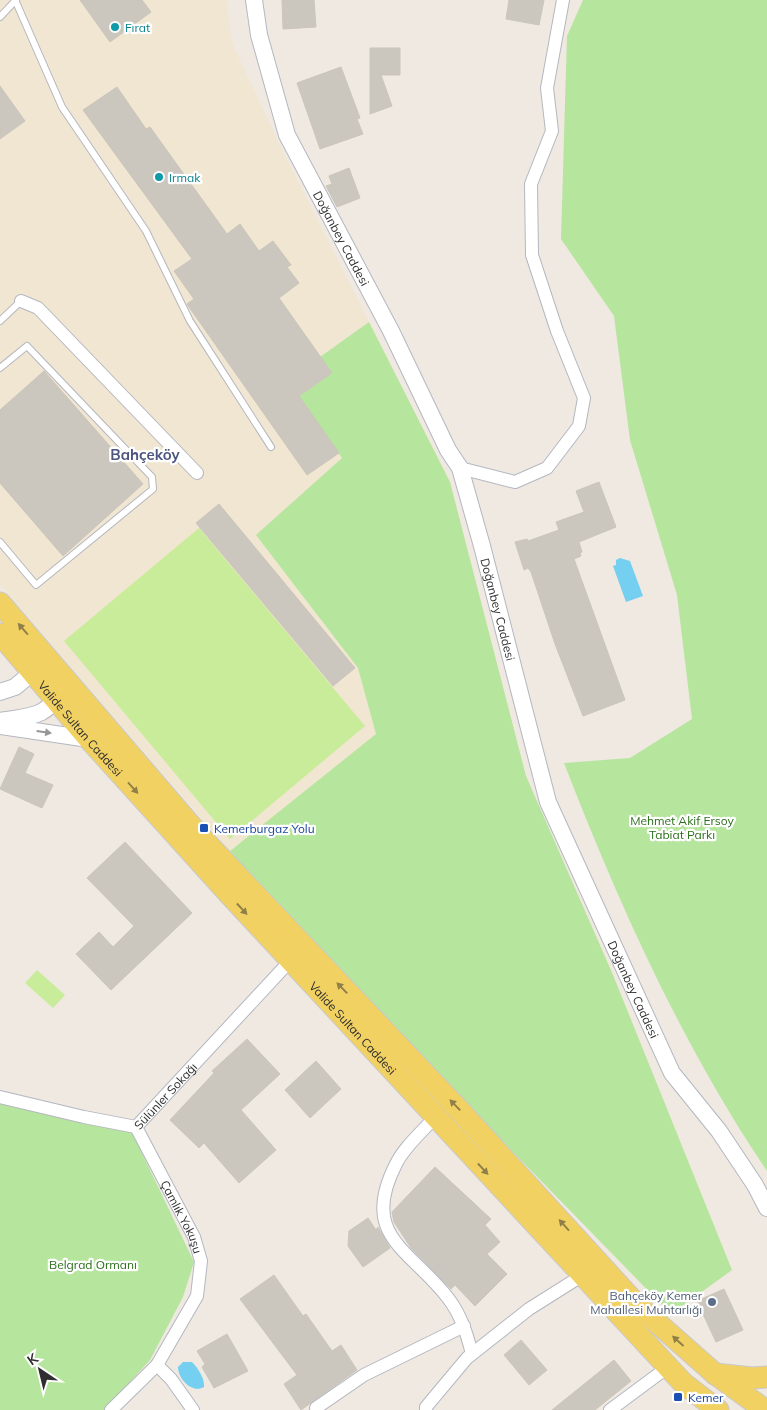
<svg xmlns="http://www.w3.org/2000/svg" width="767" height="1410" viewBox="0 0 767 1410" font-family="Mulish,sans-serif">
<rect width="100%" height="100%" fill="#efe9e1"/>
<path fill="#f0e6d1" d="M0,0h227l5,43 53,113 165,326 76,294 87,199 119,295 -61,44 -364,-373 -307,-356z"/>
<g fill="#b6e59e">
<path d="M583,0h184v1171c-85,-126 -148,-266 -203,-408l66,-5 62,-39 -15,-124 -47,-155 -16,-124 -53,-77 6,-203z"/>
<path d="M369,322l81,160 76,294 87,199 119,295 -61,44 -364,-373 -77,-90 146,-117 -18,-66 -102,-133 86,-77 -43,-62 33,-23 -12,-16z"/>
<path d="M0,1097l136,30 4,22 54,113 -11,35 -33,63 -46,50h-104z"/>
</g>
<g fill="#c9ec9a">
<path d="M199,528l166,198 -135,113 -166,-198z"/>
<path d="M37,970l28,25 -12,13 -28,-25z"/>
</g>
<g fill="#75cff0">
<path d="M620,558l10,3 13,35 -17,6 -13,-36 3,-1v-5z"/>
<path d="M183,1362h9c6,6 13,17 12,25 -12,7 -26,-8 -26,-20z"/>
</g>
<g fill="#cbc7bf" stroke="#cbc5ba">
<path d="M80,0h62l9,12 -41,30z"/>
<path d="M282,0h32l2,27 -33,2z"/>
<path d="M509,0h35l-5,25 -33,-6z"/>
<path d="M370,48h30v27h-19l11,31 -22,8z"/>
<path d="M341,67l19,51 -3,1 6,15 -43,15 -23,-66z"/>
<path d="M0,86l25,35 -25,18z"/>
<path d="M117,87l29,42 4,-2 77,107 13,-10 19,27 14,-10 18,24 -4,2 12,16 -20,15 53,75 -33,23 40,57 -32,22 -118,-168 -2,-3 7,-5 -20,-28 18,-12 -109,-149z"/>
<path d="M349,168l11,30 -23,9 -11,-21 6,-2 -3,-8z"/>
<path d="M44,371l99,113 -80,72 -63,-73v-73z"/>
<path d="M599,482l17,45 -37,15 3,10 -2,1 1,3 -7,3 51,141 -42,16 -28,-72 -24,-72 -3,-4 -4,2 -9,-28 12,-3 1,2 31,-11 -3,-8 28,-10 -8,-21z"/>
<path d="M219,504l136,164 -22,18 -137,-163z"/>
<path d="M19,747l15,7 -9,19 28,12 -11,23 -42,-19z"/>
<path d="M125,842l67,71 -81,77 -35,-36 23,-22 14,15 21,-21 -47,-48z"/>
<path d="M247,1039l33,35 -39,36 35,40 -37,33 -35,-40 -5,5 -29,-28 44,-47 -2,-2z"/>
<path d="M316,1061l25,28 -31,29 -25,-28z"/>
<path d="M435,1167l56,52 -6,6 15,17 -13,12 20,20 -32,32 -20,-21 -4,4 -40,-41 -17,-26 -2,-10z"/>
<path d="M368,1218l8,12 2,-3 12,21 -27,19 -15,-21 1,-15z"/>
<path d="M274,1275l29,41 3,-2 26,37 9,-6 16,25 -56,40 -17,-26 13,-9 -57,-76z"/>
<path d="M724,1289l19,41 -27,12 -19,-41z"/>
<path d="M227,1334l21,37 -34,17 -12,-21 3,-3 -8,-13z"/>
<path d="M521,1340l26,30 -18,15 -25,-30z"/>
<path d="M614,1360l17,21 -36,29h-43z"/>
</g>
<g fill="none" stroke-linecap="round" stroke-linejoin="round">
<g stroke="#b4b7c1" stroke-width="8">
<g id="service">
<path d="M16,2l46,105 84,124 44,90 81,126"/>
<path d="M0,17l16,-17"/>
<path d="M0,321l21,-20"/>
<path d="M0,368l27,-22 125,131 1,12 -117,96 -36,-43"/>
</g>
</g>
<g stroke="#b4b7c1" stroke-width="14">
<g id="minor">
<path d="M21,301l17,7 159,165"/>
<path d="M460,468l55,14 32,-14 32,-42 5,-28 -27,-67 -25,-76 -1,-71 21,-53 -5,-43 16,-88"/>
<path id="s1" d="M0,1097l84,20 52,10 154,-166"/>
<path d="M435,1117c-12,14 -31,30 -39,47 -37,72 14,85 52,134 13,17 19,36 24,56"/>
<path id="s2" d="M136,1127l58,110 7,24 -4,35 -40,69 14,14 22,31"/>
<path d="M316,1408l48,-33 100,-49"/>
<path d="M111,1410l46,-45"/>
<path d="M426,1410v-3l41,-49 62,-49 54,-34"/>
<path d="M610,1410l58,-43"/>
</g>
</g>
<g stroke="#b4b7c1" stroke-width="18">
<g id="tertiary">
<path id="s3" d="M254,0l5,35 28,100 104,196 57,119 12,18 22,78 66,256 124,271 47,58 36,54 12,23"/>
<path d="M0,692l15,-5 18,-15"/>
<path d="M0,721c26,-5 49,-2 59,-31"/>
<path d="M0,726l89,13"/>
</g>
</g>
<g stroke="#c9c9c9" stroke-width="23">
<g id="primary">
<path d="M0,603l199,232 262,277 176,193 77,68 51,37"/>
<path id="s4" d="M0,634l89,105 141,156 453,488 35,27"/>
<path d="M715,1374l37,4 15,-1"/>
</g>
</g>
<use href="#service" stroke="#fff" stroke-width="6"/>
<use href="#minor" stroke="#fff" stroke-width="12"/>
<use href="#tertiary" stroke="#fff" stroke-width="16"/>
<use href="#primary" stroke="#f2d163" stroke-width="21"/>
</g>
<defs><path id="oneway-solid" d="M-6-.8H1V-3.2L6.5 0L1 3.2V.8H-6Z" transform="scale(1.25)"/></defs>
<g fill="#908048">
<use href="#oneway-solid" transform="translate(23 629) rotate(-131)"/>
<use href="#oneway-solid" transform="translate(133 788) rotate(48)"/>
<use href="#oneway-solid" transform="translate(242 909) rotate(47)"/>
<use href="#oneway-solid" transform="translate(342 988) rotate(-134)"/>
<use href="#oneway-solid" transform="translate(455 1105) rotate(-134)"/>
<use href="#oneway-solid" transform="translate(483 1169) rotate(47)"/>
<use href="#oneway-solid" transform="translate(564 1225) rotate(-132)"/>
<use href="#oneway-solid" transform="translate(678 1341) rotate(-138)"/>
</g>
<use fill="#969696" href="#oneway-solid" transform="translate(44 732) rotate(8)"/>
<g fill="#0f9aa8" stroke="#fff" stroke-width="2">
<circle cx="115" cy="27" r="5"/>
<circle cx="159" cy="177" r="5"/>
</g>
<g fill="#1a4fb4" stroke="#fff" stroke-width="2">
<rect x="199" y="823" width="10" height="10" rx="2.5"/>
<rect x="673" y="1392" width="10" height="10" rx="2.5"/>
</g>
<circle fill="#5c6f8a" stroke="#fff" stroke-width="2" cx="712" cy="1302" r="5"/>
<g text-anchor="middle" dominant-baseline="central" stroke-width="4.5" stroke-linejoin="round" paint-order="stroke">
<g font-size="12" fill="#0d838f" stroke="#fff" text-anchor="start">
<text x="125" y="27">Fırat</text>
<text x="169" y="177">Irmak</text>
</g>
<g font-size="12" fill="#2e2e2e" stroke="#fff">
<text stroke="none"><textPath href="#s3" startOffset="256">Doğanbey Caddesi</textPath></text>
<text stroke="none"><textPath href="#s3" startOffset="661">Doğanbey Caddesi</textPath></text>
<text stroke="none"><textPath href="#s4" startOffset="124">Valide Sultan Caddesi</textPath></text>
<text stroke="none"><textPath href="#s3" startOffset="1066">Doğanbey Caddesi</textPath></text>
<text stroke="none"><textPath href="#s4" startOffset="529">Valide Sultan Caddesi</textPath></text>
<text stroke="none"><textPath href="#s1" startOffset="182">Sülünler Sokağı</textPath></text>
<text stroke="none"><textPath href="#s2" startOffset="101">Çamlık Yokuşu</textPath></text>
</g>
<g font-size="12" fill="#2c6e1b" stroke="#fff">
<text x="682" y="820">Mehmet Akif Ersoy<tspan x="682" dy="14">Tabiat Parkı</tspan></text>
<text x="93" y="1264">Belgrad Ormanı</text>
</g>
<g font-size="12" fill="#164399" stroke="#fff" text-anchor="start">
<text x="214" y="828">Kemerburgaz Yolu</text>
<text x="688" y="1397">Kemer</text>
</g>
<g font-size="12" fill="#4e5e75" stroke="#fff" text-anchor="end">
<text x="702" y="1295">Bahçeköy Kemer<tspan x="702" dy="14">Mahallesi Muhtarlığı</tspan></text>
</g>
<g font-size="15" font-weight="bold" fill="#4d5680" stroke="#fff">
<text x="145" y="454">Bahçeköy</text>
</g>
</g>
<g transform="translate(40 1370) rotate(325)" stroke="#ffffff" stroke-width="4" paint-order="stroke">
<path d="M0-4L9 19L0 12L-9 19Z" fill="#2e2e2e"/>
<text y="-8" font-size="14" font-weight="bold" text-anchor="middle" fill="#2e2e2e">K</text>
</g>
</svg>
